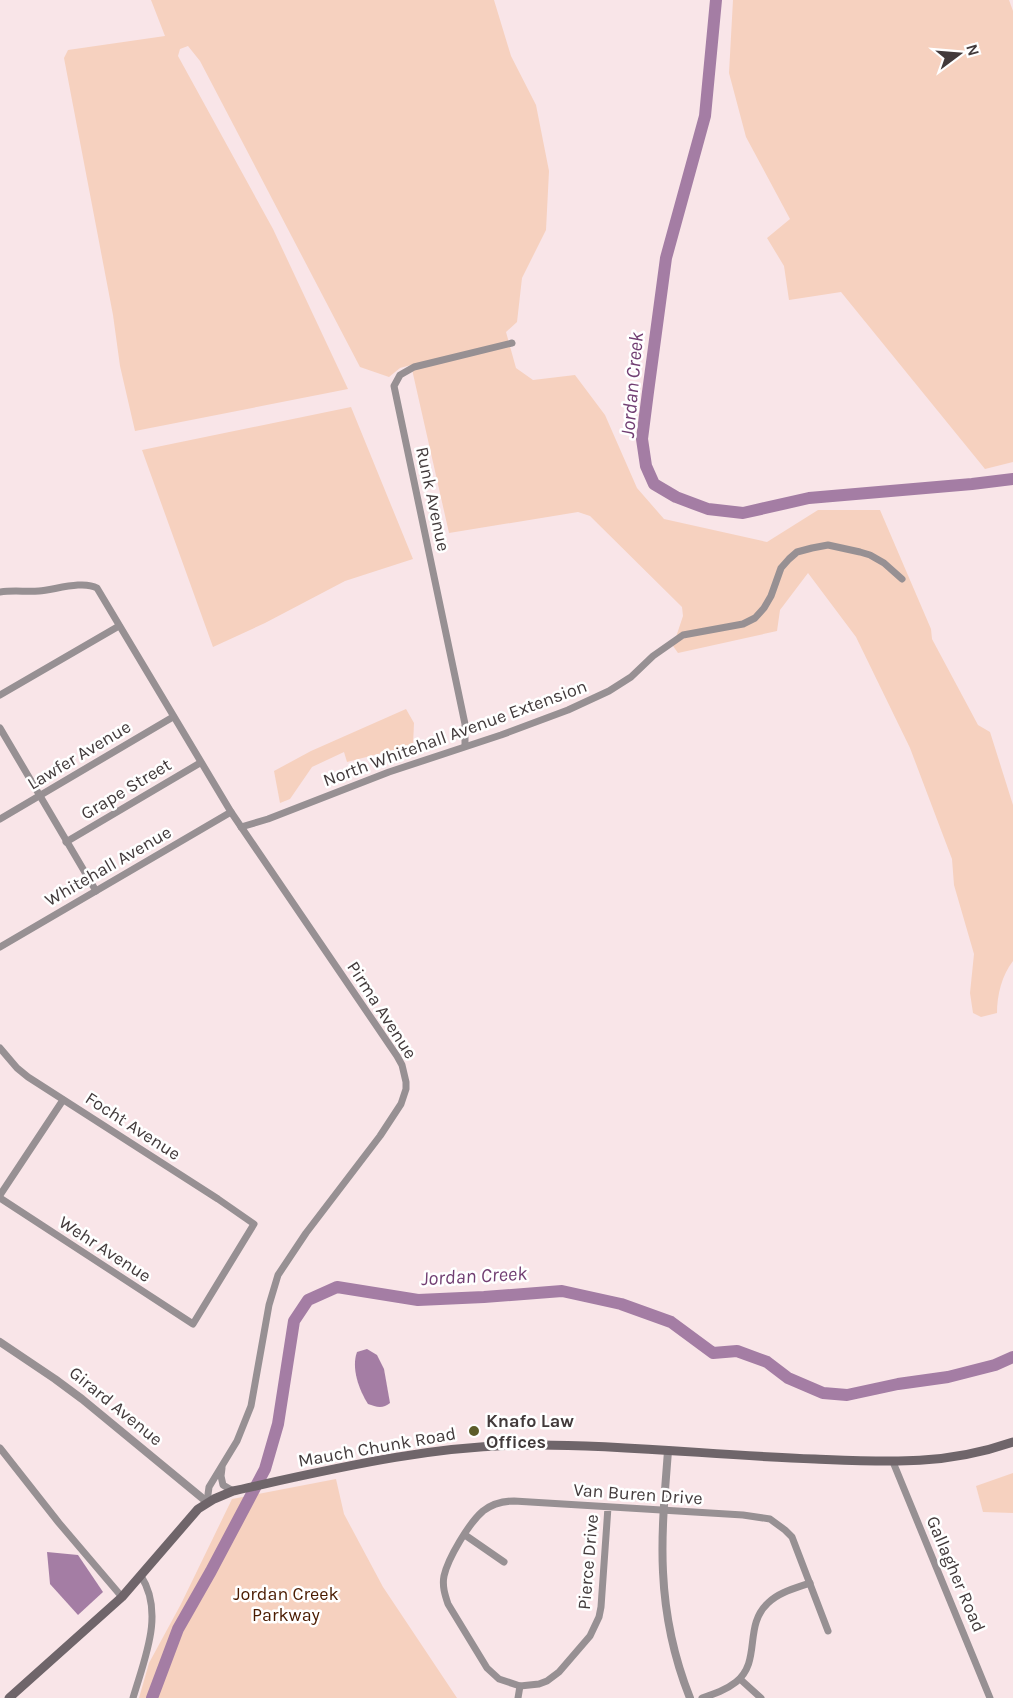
<svg xmlns="http://www.w3.org/2000/svg" width="1013" height="1698" viewBox="0 0 1013 1698" font-family="Karla,sans-serif">
<rect width="100%" height="100%" fill="#f9e5e8"/>
<g fill="#f6d1bf">
<path d="M151,0h343l17,56 25,49 13,66 -3,59 -24,48 -5,44 -11,10 10,36 17,12 42,-5 30,40 32,73 27,31 103,23 51,-32h62l51,119 1,10 46,86 12,7 23,73v156c-11,14 -16,34 -16,52l-16,4 -8,-4 -3,-20 4,-39 -20,-69 -2,-26 -42,-111 -54,-111 -48,-64 -28,37 -3,21 -99,22 -5,-7 10,-30 -1,-9 -92,-91 -12,-4 -129,21 -38,-168 -11,3 -11,9 -29,-10 -160,-306 -12,-15 -8,3 -2,7 95,173 75,160 -213,42 -15,-65 -7,-51 -49,-257 4,-8 97,-14z"/>
<path d="M733,0h276l4,11v451l-28,7 -144,-177 -52,8 -5,-34 -17,-28 23,-19 -44,-82 -17,-64z"/>
<path d="M351,407l62,152 -68,22 -80,42 -52,24 -71,-197z"/>
<path d="M406,709l8,14 -1,22 -66,17 -3,-10 -32,15 -22,32 -10,4 -6,-32 37,-20z"/>
<path d="M1013,1473v40l-30,-1 -7,-26z"/>
<path d="M336,1479l8,35 39,73 74,111h-318l10,-35 32,-59 51,-105z"/>
</g>
<g fill="#a47da4">
<path d="M367,1349l10,6 7,14 6,34c-7,6 -14,4 -22,1 -9,-14 -17,-36 -11,-52z"/>
<path d="M47,1552l31,3 25,37 -25,23 -28,-31z"/>
</g>
<g fill="none" stroke-linecap="round" stroke-linejoin="round">
<g stroke="#a47da4" stroke-width="12">
<path d="M716,0l-11,116 -39,142 -18,134 -6,47 4,27 8,18 22,13 32,12 35,4 66,-15 163,-14 41,-5"/>
<path d="M152,1698l26,-69 33,-58 54,-102 13,-45 16,-103 14,-21 29,-13 81,13 66,-3 78,-6 59,13 50,18 42,31 24,-2 30,11 21,16 35,15 24,2 51,-11 50,-7 47,-12 18,-8"/>
</g>
<g stroke="#979093" stroke-width="7">
<path d="M0,592c13,-2 26,0 39,-1 15,-1 44,-11 58,-3l134,224 166,244 5,9 4,17v7l-5,15 -21,32 -74,97 -28,42 -9,30 -18,101 -14,35 -28,46 -2,15"/>
<path d="M0,695l119,-69"/>
<path d="M0,728l96,163"/>
<path d="M465,746v-22l-71,-338 6,-11 14,-8 98,-24"/>
<path d="M0,819l173,-102"/>
<path d="M241,827l27,-8 121,-47 112,-37 67,-25 41,-19 22,-14 22,-21 30,-21 60,-11 12,-6 9,-10 7,-12 10,-28 8,-9 8,-7 15,-4 16,-3 32,7 10,3 14,8 18,16"/>
<path d="M66,842l134,-79"/>
<path d="M0,947l231,-135"/>
<path d="M0,1048l17,20 11,9 190,122 36,25 -61,100 -193,-126"/>
<path d="M0,1195l63,-95"/>
<path d="M0,1448l59,75 63,74"/>
<path d="M893,1462l97,236"/>
<path d="M222,1468l-1,8 2,9 10,6"/>
<path d="M608,1507l-7,100 -2,10 -9,19 -31,36 -12,9 -8,3 -19,2 -21,-7 -12,-11 -39,-64c-3,-9 -6,-18 -4,-28 4,-18 25,-53 39,-65 9,-7 20,-10 31,-10l229,14 27,4 15,11 7,7 36,94"/>
<path d="M465,1535l39,27"/>
<path d="M740,1679l21,19"/>
<path d="M133,1698c11,-38 32,-85 8,-122"/>
<path d="M518,1698l2,-12"/>
<path d="M702,1698c12,-4 24,-8 34,-16 26,-21 7,-56 32,-79 11,-11 28,-15 42,-20"/>
</g>
<g stroke="#979093" stroke-width="8">
<path d="M0,1342l55,37 27,20 125,103"/>
<path d="M668,1451c-3,40 -7,81 -5,121 2,43 11,86 27,126"/>
</g>
<path stroke="#6f656a" stroke-width="9" d="M9,1698l113,-101 76,-88 16,-10 19,-8c99,-22 202,-47 305,-46 92,0 185,11 277,14 71,3 129,7 198,-17"/>
</g>
<circle fill="#5c5c29" stroke="#fff" stroke-width="2" cx="474" cy="1431" r="6"/>
<g text-anchor="middle" dominant-baseline="central" stroke-width="5" stroke-linejoin="round" paint-order="stroke">
<g font-size="18" fill="#423a3b" stroke="#fff">
<text transform="translate(433 499) rotate(78)">Runk Avenue</text>
<text transform="translate(455 733) rotate(-20)">North Whitehall Avenue Extension</text>
<text transform="translate(79 755) rotate(-31)">Lawfer Avenue</text>
<text transform="translate(126 789) rotate(-31)">Grape Street</text>
<text transform="translate(108 866) rotate(-30)">Whitehall Avenue</text>
<text transform="translate(382 1010) rotate(57)">Pirma Avenue</text>
<text transform="translate(133 1126) rotate(33)">Focht Avenue</text>
<text transform="translate(105 1249) rotate(33)">Wehr Avenue</text>
<text transform="translate(116 1406) rotate(39)">Girard Avenue</text>
<text transform="translate(377 1447) rotate(-10)">Mauch Chunk Road</text>
<text transform="translate(638 1494) rotate(4)">Van Buren Drive</text>
<text transform="translate(588 1562) rotate(-85)">Pierce Drive</text>
<text transform="translate(956 1574) rotate(67)">Gallagher Road</text>
</g>
<g font-size="18" font-weight="bold" fill="#423a3b" stroke="#fff" text-anchor="start">
<text x="486" y="1421">Knafo Law<tspan x="486" dy="21">Offices</tspan></text>
</g>
<g font-size="18" fill="#4a1b00" stroke="#fff">
<text x="286" y="1594">Jordan Creek<tspan x="286" dy="21">Parkway</tspan></text>
</g>
<g font-size="20" font-style="italic" fill="#713e72" stroke="#fff">
<text transform="translate(632 385) rotate(-85)">Jordan Creek</text>
<text transform="translate(474 1276) rotate(-3)">Jordan Creek</text>
</g>
</g>
<g transform="translate(959 54) rotate(74)" stroke="#ffffff" stroke-width="4.5" paint-order="stroke">
<path d="M0-4.5L10 22L0 15L-10 22Z" fill="#423a3b"/>
<text y="-9" font-size="16" font-weight="bold" text-anchor="middle" fill="#423a3b">N</text>
</g>
</svg>
